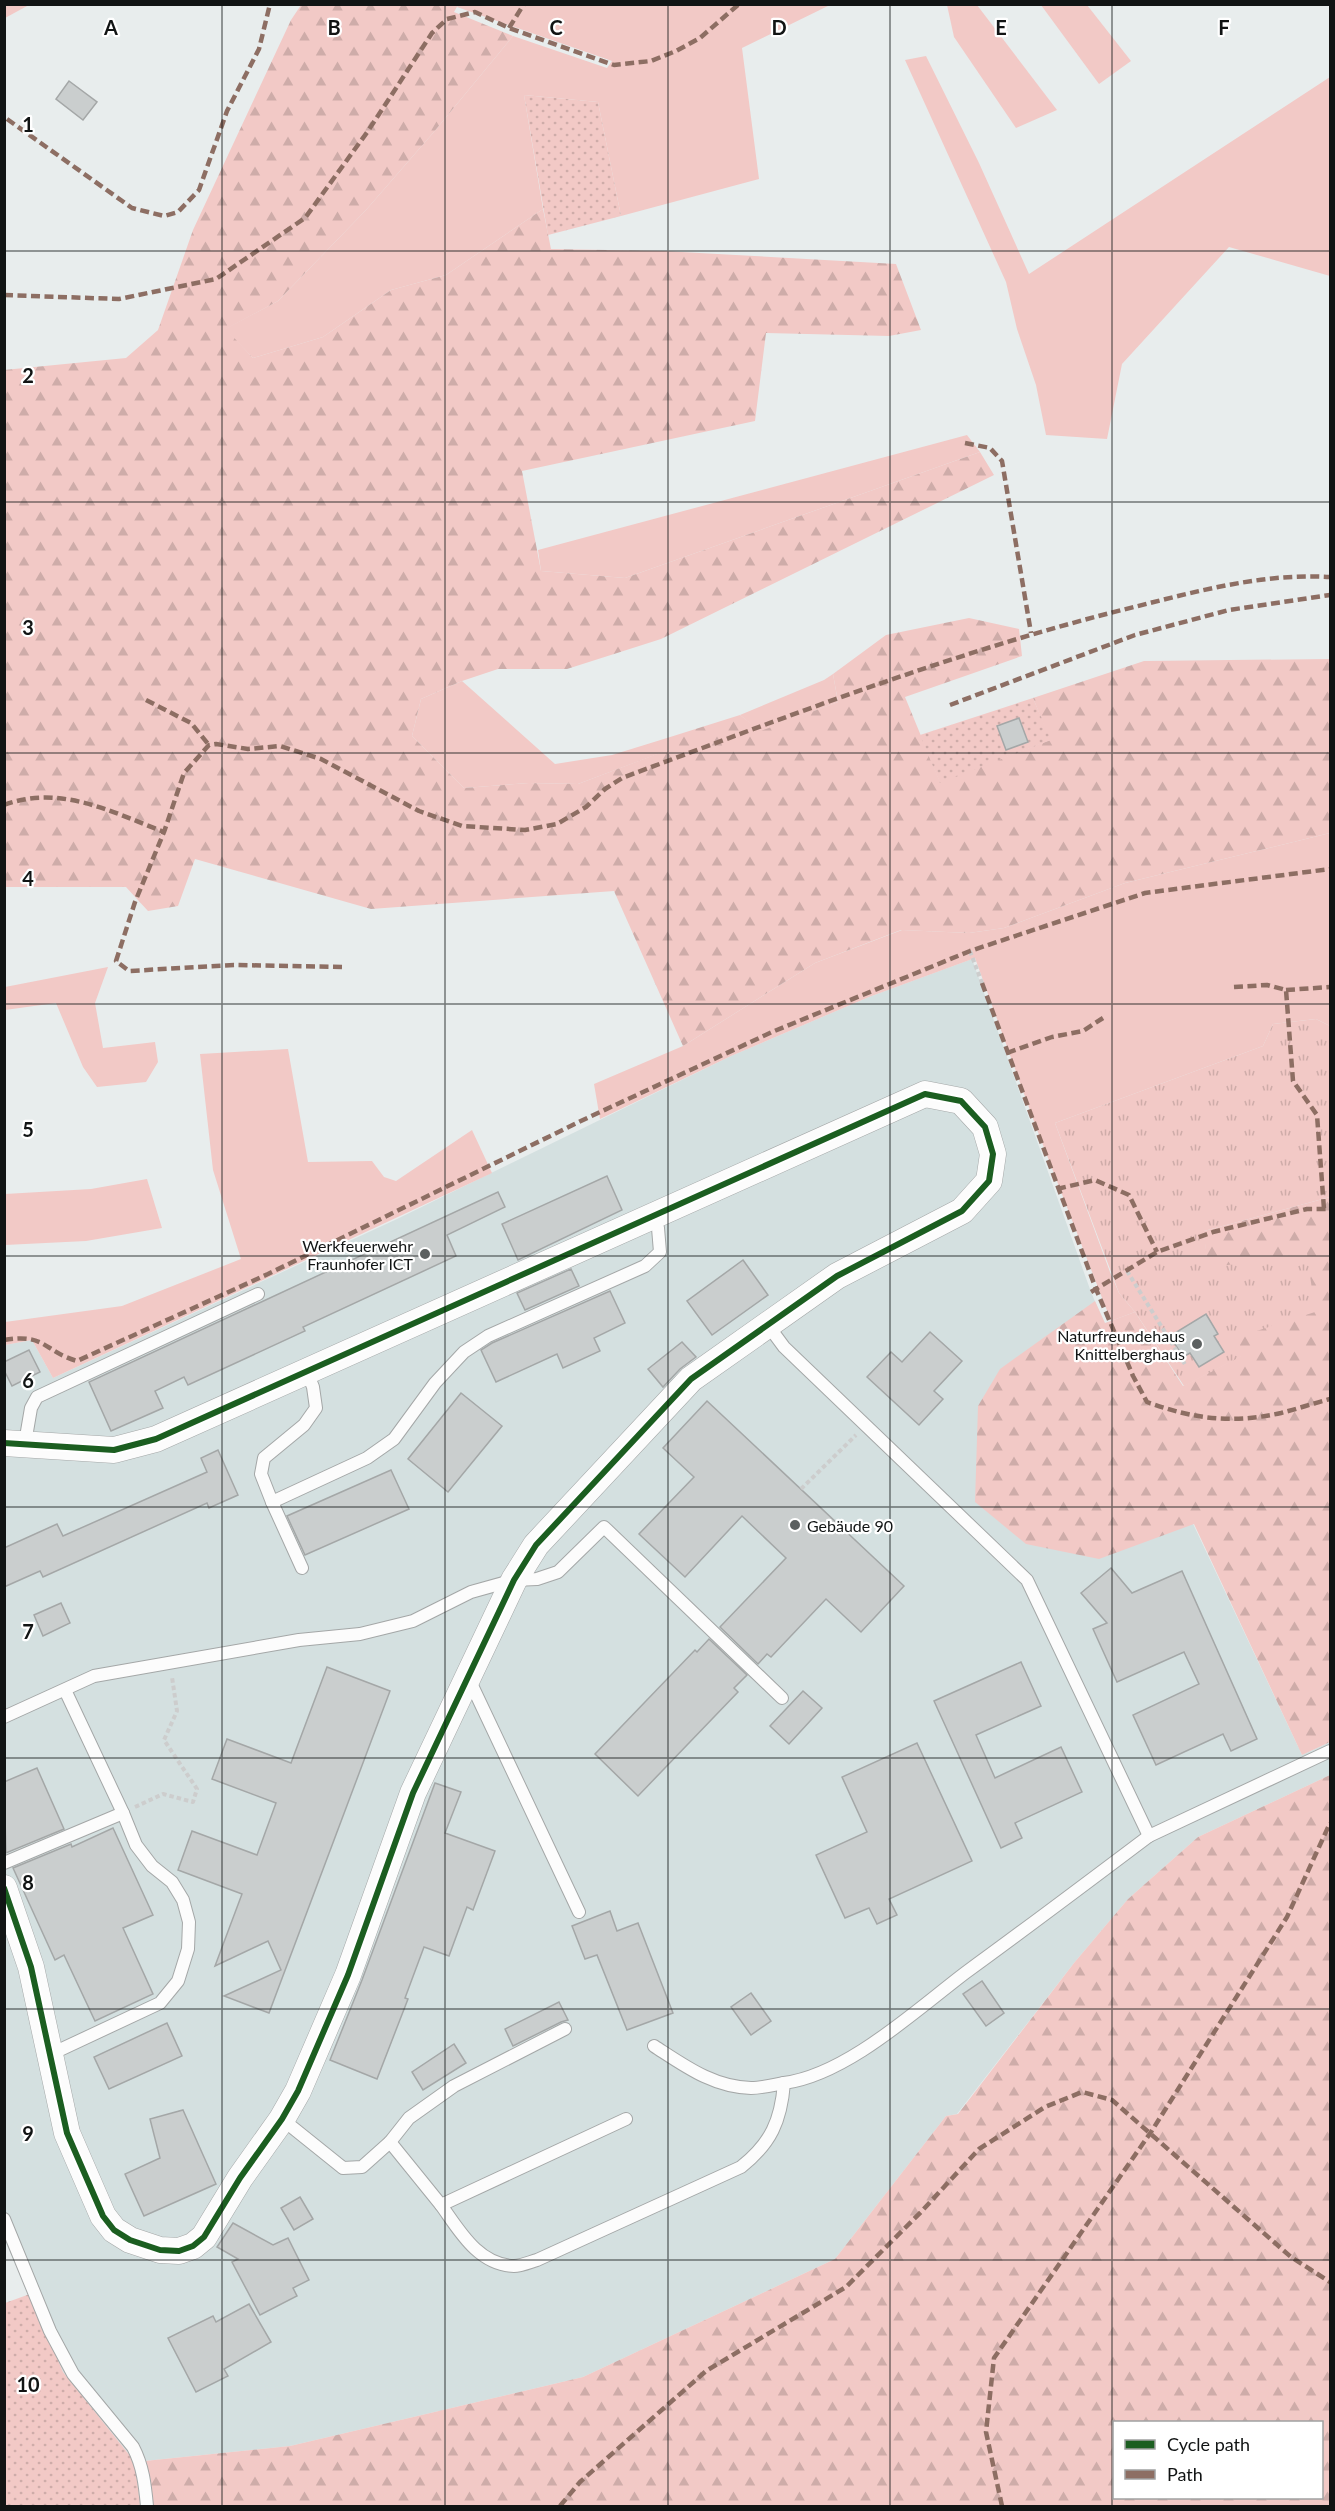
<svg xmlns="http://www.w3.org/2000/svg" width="1335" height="2511" viewBox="0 0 1335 2511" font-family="Lato,sans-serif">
<defs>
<pattern id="forest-firs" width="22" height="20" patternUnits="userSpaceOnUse" patternTransform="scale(1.5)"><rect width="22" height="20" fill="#f2c9c6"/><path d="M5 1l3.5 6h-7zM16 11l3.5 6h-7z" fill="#ceaca9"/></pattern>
<pattern id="park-tufts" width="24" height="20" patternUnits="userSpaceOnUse" patternTransform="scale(1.5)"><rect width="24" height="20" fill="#f2c9c6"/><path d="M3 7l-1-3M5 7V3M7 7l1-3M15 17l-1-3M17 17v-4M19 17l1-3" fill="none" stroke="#ceaca9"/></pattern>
<pattern id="garden-dots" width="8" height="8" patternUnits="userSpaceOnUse" patternTransform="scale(1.5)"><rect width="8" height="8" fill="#f2c9c6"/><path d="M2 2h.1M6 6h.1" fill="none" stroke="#ceaca9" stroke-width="1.8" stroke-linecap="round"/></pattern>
</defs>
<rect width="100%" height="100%" fill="#e8eded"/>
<path fill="#d4e0e0" d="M972,959l119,333 63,149 148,314 28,-13v33l-132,62 -70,62 -54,64 -117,151 -11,2 -111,143 -252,118 -293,69 -155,16 -72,-90 -58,-131v-896l27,-5 21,38 344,-159 334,-163 138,-59z"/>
<g fill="#f2c9c6">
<path d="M5,4h24v1l-24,13z"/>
<path d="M458,5h372l-88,43 17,131 -138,37 -23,-114 -74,-7 19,114 -97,66 -55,15 -68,47 -70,21 -28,-29 53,-28 88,-91 67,-77 80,-97 94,32 5,-7 -155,-54z"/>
<path d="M947,5h30l80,105 -41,18 -62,-91z"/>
<path d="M1041,5h46l44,56 -32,23z"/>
<path d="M926,56l53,107 50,111 301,-197v199l-101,-29 -107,117 -15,75 -61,-4 -10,-50 -19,-56 -11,-47 -101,-222z"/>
<path d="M967,435l13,17 -355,126 -84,-7 -3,-21z"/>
<path d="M833,674l5,28 -77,30 -21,-17 84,-35z"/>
<path d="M462,681l93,83 57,-9 55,-17 4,11 -93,35 -49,-1 -65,5 -52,-52 9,-37z"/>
<path d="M1330,833v193l-14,-7 -43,5 -10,22 -208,77 55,149 9,21 16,19 -24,9 -75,-194 -61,-169 -106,39 -138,59 -131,63 -6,-35 89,-38 132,-83 87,-33 67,3 35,-5 121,-45z"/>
<path d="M108,967l-13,36 8,45 52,-6 3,20 -12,20 -49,5 -14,-20 -27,-64 -51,7v-23z"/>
<path d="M288,1049l20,113 64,-1 12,16 12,4 76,-51 20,43 -439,205 -21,-38 -27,5v-23l117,-16 119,-47 -28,-89 -13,-116z"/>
<path d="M147,1179l15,49 -76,13 -81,4v-51l86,-5z"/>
</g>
<g fill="url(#forest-firs)" fill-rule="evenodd">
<path d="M301,5h157l-4,7 59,24 -80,97 -67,77 -88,91 -52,28 27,29 70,-21 68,-47 55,-15 97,-66 8,40 113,2 232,13 25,66 -32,6 -123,-3 -11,88 -233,50 19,100 84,7 355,-126 14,23 -333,164 -94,30h-69l-36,12 -41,18 -9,37 52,52 65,-5 49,1 92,-35 -3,-11 73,-23 21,16 77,-29 -5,-28 53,-39 83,-17 50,11 3,27 -117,41 35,85 110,-42 -17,-42 111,-37 186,-2v174l-205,50 -121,45 -35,5 -68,-3 -86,33 -132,83 -69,-155 -243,18 -176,-50 -17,47 -30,5 -22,-24h-121l-1,-517 122,-12 32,-28 35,-100 98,-210z"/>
<path d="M1330,1197v545l-28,13 -108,-231 -95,35 -73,-15 -51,-42 3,-96 22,-37 95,-68 10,22 30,-11 48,74 58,-30 -34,-88 -3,-37z"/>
<path d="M1330,1775v731h-1190l-5,-44 155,-16 293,-69 252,-118 111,-143 12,-2 116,-151 54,-64 70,-62zM1114,2422h208v76h-208z"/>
</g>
<path fill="url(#park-tufts)" d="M1316,1019l14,7v171l-126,34 4,37 99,-15 8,59 -77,25 4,19 -58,30 -49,-74 -16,-19 -64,-170 208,-77 10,-22z"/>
<g fill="url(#garden-dots)">
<path d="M524,95l74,7 23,114 -73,19z"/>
<path d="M1033,698l18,42 -111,43 -20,-48z"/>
<path d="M30,2294l33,78 72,90 5,44h-135v-203z"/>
</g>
<g fill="#cacece" stroke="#a4a7a7" stroke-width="1.5">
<path d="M69,81l28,21 -14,18 -27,-21z"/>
<path d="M1019,718l9,24 -22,8 -9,-24z"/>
<path d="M607,1176l15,34 -104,50 -16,-36z"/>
<path d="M498,1192l7,15 -58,28 9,21 -153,71 2,4 -117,54 -4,-8 -29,14 8,17 -52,23 -22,-49z"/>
<path d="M743,1260l25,35 -56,40 -25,-34z"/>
<path d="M571,1269l8,17 -54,24 -8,-17z"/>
<path d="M610,1291l15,32 -31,15 6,13 -37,17 -6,-14 -61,28 -15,-32 11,-7z"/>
<path d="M1206,1314l12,20 -4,2 10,16 -25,15 -9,-14 -7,4 -13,-21z"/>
<path d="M930,1332l32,29 -28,30 9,8 -24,26 -52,-48 24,-25 11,10z"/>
<path d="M682,1342l14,15 -16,12 -17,18 -15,-18z"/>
<path d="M29,1350l11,22 -28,14 -8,-16v-8z"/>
<path d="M461,1393l41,33 -54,66 -40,-33z"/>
<path d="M707,1401l197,185 -43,46 -35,-33 -55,58 -4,-3 -9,10 -38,-37 66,-69 -44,-42 -57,61 -46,-43 55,-57 -31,-29z"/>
<path d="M218,1450l20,45 -29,13 -2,-5 -164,74 -3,-6 -36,16v-39l53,-24 6,12 144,-64 -6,-14z"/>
<path d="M391,1470l18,39 -104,46 -18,-39z"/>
<path d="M1111,1568l21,25 50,-22 75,168 -26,12 -8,-17 -67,31 -23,-50 66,-31 -15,-32 -67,30 -24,-53 14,-6 -26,-30z"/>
<path d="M61,1603l9,20 -27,13 -9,-21z"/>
<path d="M709,1639l38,36 -13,13 4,4 -100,104 -43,-42 100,-104 2,2z"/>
<path d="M1021,1662l20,44 -65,29 19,43 66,-31 21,45 -67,31 7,15 -21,10 -67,-147z"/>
<path d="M327,1667l63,24 -121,322 -45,-17 57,-26 -13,-29 -53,25 27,-72 -64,-24 14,-39 65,24 19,-52 -64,-24 15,-40 64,24z"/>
<path d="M803,1691l19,17 -33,36 -19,-18z"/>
<path d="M917,1743l55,118 -83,38 8,16 -20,9 -8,-16 -24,10 -29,-63 51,-23 -25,-55z"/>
<path d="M37,1768l27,61 -58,24 -2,-71z"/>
<path d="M435,1783l26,9 -16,41 50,18 -22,59 -6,-3 -18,49 -25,-9 -19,51 3,1 -31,80 -47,-19 32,-80z"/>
<path d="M113,1828l40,87 -30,13 30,66 -58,27 -31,-66 -9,5 -42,-92 58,-24 1,3z"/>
<path d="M610,1911l7,20 21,-8 35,90 -46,17 -30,-75 -12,4 -13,-33z"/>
<path d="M982,1981l22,32 -18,13 -23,-32z"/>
<path d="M751,1993l20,28 -20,14 -20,-28z"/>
<path d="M559,2002l9,18 -7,2 -48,24 -8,-17z"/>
<path d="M167,2023l15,33 -73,33 -15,-32z"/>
<path d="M454,2044l12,19 -43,27 -11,-18z"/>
<path d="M183,2110l33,74 -72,32 -19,-42 35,-16 -10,-39z"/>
<path d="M300,2197l13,22 -19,11 -13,-22z"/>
<path d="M233,2223l40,22 15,-7 21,42 -16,8 4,8 -37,19 -28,-53 6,-3 -21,-12z"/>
<path d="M249,2304l22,38 -47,27 4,7 -32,16 -28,-54 45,-22 3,6z"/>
</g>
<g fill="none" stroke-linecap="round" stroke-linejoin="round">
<g stroke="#a4a7a7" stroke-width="14">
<g id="lane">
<path d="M767,1324l17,23 243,233 122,256 181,-85"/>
<path d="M307,1372l6,15 3,21 -12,17 -40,33 -3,16 11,28 95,-44 27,-19 41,-56 29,-31 24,-16 157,-70 15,-14 -2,-24 -6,-13"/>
<path d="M25,1443l6,-35 6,-11 221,-103"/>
<path d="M272,1502l30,66"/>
<path d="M468,1677l111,235"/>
<path d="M4,1717l90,-41 205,-36 61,-6 53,-13 58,-29 43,-12 23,-1 21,-7 46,-45 178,171"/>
<path d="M4,1863l119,-50"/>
<path d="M654,2046c31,20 59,41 97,42 11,0 22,-3 33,-5"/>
<path d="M49,2055l111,-52 18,-22 10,-32 1,-27 -6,-22 -11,-18 -20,-16 -16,-21 -13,-32 -58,-123"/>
<path d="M282,2119l61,49 19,-1 28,-25 51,63 185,-86"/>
<path d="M390,2142l19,-24 45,-32 111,-57"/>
<path d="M441,2205c18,25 37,60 73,61 7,0 16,-4 23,-6l204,-93c30,-24 40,-46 43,-84 62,-8 131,-72 181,-110 62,-45 123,-91 184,-137"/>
<path d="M4,2219l46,112 23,43 60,73c10,19 12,38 14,59"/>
</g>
</g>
<g stroke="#a4a7a7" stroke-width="27">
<path id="street" d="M4,1443l110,7 42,-11 769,-345 36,7 24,26 8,27 -4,27 -27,30 -125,65 -146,103 -155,166 -22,35 -101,213 -65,182 -50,116 -16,28 -42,59 -36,59 -11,9 -14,5 -19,-1 -30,-10 -16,-10 -11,-14 -36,-83 -36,-166 -27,-79"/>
</g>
<g stroke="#cdcdcd" stroke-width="4" stroke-dasharray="4.5 3" stroke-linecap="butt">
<path d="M970,951l12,32"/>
<path d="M1127,1271l59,95"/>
<path d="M801,1489l55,-54"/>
<path d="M135,1807l28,-13 30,8 4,-13 -33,-49 13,-29 -5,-34"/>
</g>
<use href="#lane" stroke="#fcfcfc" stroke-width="12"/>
<use href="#street" stroke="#fcfcfc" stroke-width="26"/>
<g stroke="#8d6e63" stroke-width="4.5" stroke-dasharray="9 4.5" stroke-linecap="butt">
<path d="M509,28l15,-24"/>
<path d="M7,119l125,89 32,8 14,-4 21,-22 28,-79 32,-62 11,-45"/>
<path d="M4,295l115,4 97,-20 89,-61 63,-87 64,-98 15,-14 28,-7 34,16 105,37 37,-4 25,-10 24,-13 39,-34"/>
<path d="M965,443l25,5 12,13 29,172"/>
<path d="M146,700l45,23 18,22"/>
<path d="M950,705l185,-70 94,-25 101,-15"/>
<path d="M4,805c56,-21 108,7 160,27"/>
<path d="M342,967l-108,-2 -105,6 -13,-10 19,-59 29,-70 20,-59 25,-28 7,-1 32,5 32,-3 41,13 98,52 43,15 63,4 32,-6 29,-17 19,-18 17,-11c169,-63 337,-128 512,-171 64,-16 129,-34 196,-30"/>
<path d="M982,983l114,306 37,87 14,26c47,17 84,22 134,11 16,-4 33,-10 49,-14"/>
<path d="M1234,987l33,-2 19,5 7,91 24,34 7,94"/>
<path d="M1286,990l44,-3"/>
<path d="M1007,1053l45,-16 31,-6 20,-13"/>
<path d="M1057,1189l38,-9 34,15 28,57"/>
<path d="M1091,1292l66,-40 56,-20 94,-23h23"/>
<path d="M4,1340c42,-7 39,11 73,21l191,-87 315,-154 189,-88 198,-81 175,-58 185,-24"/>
<path d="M560,2506l20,-24 126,-111 140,-84 75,-75 58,-63 66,-42 37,-15 30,8 179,157 39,25"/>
<path d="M1002,2506l-16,-74 8,-74 157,-226 136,-215 43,-94"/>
</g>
<g stroke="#fff" stroke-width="10">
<path id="cycleway" d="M4,1443l110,7 42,-11 769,-345 36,7 24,26 8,27 -4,27 -27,30 -125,65 -146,103 -155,166 -22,35 -101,213 -65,182 -50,116 -16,28 -42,59 -36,59 -11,9 -14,5 -19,-1 -30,-10 -16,-10 -11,-14 -36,-83 -36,-166 -27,-79"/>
</g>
<use href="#cycleway" stroke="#1b5e20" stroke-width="6"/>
</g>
<path fill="none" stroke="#111414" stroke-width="1.5" stroke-opacity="0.55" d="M222,4v2502M445,4v2502M668,4v2502M890,4v2502M1112,4v2502M4,251h1326M4,502h1326M4,753h1326M4,1004h1326M4,1256h1326M4,1507h1326M4,1758h1326M4,2009h1326M4,2260h1326"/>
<g fill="#5c6060" stroke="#fff" stroke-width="2">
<circle cx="425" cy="1254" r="6"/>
<circle cx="1197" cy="1344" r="6"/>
<circle cx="795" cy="1525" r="6"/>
</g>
<g text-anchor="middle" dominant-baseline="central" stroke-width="4.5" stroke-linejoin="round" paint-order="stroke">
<g font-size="16" fill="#111414" stroke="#fff" text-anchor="end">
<text x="413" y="1245">Werkfeuerwehr<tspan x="413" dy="18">Fraunhofer ICT</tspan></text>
<text x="1185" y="1335">Naturfreundehaus<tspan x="1185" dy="18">Knittelberghaus</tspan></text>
<text x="807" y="1525" text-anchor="start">Gebäude 90</text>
</g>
</g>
<g font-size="20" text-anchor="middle" font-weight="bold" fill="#111414" stroke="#fff" stroke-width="4.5" stroke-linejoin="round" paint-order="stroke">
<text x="111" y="35">A</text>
<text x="334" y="35">B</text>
<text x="556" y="35">C</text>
<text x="779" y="35">D</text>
<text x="1001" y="35">E</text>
<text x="1224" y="35">F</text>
<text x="28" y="132">1</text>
<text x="28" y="383">2</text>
<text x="28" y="635">3</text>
<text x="28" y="886">4</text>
<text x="28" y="1137">5</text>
<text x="28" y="1388">6</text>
<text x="28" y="1639">7</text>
<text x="28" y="1890">8</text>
<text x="28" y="2141">9</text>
<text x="28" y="2392">10</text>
</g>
<rect width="1335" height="2511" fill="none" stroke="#111414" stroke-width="12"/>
<rect x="1113" y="2421" width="210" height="78" fill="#ffffff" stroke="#a0a1a1" stroke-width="1.5"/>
<rect x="1125" y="2440" width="30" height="9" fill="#1b5e20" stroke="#a0a1a1" stroke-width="1.5"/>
<text x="1167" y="2451" font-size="18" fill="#111414">Cycle path</text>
<rect x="1125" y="2470" width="30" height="9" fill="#8d6e63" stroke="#a0a1a1" stroke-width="1.5"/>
<text x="1167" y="2481" font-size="18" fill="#111414">Path</text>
</svg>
